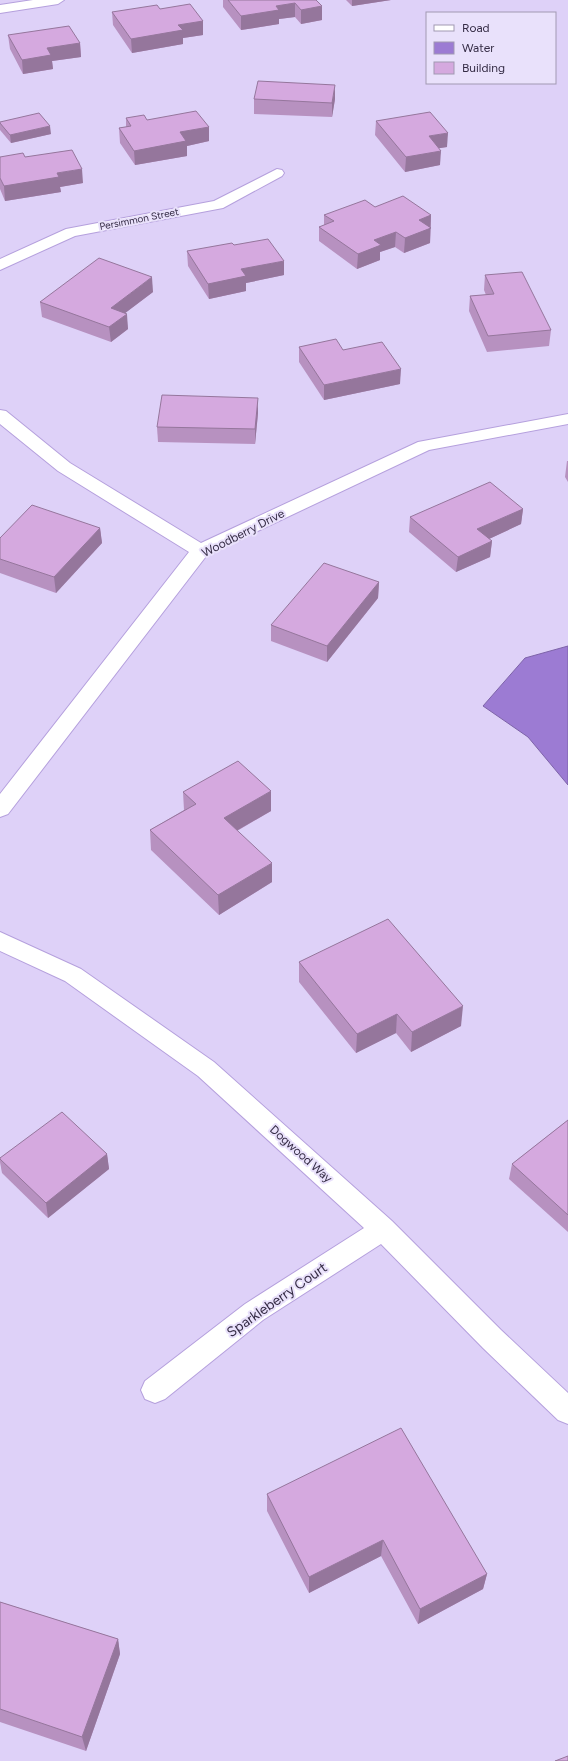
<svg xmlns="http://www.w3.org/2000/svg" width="568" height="1761" viewBox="0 0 568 1761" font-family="Figtree,sans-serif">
<rect width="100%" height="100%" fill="#ded1f8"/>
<path fill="#9c7bd3" stroke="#7d63a8" d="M568,646v139l-40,-48 -45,-31 42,-48z"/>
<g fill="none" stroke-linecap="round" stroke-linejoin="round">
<g stroke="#b5a0dd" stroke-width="2">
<g id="minor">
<path d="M33,0h31l-6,4 -58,9v-8z"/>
<path d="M277,169l5,1 2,3 -2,3 -59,32 -148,28 -75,34v-11l66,-30 148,-28z"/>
<path d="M0,410l6,1 64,52 131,80 217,-101 150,-28v10l-139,26 -222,105 -199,259 -8,3v-23l189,-242 -131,-81 -58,-47z"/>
<path d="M0,932l81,37 133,93 178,159 109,109 67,63v31l-10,-4 -75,-72 -102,-104 -118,76 -98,79 -10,4 -10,-4 -4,-9 4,-9 100,-77 119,-76 -166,-152 -133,-95 -65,-30z"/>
</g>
</g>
<use href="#minor" fill="#fff" fill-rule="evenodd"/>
</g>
<g fill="#b791c0">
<path d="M223,0h93l6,20 -21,4 -6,-7 -16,2v5l-38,6 -18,-23z"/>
<path d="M346,0h45l-39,6z"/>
<path d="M160,9l43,12v14l-20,3v6l-51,9 -19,-28 -1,-13z"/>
<path d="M8,35l72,8 1,14 -29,4 1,8 -30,5 -13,-25z"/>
<path d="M254,99h81l-3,18 -78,-3z"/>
<path d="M126,118l21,2 62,7v14l-22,5v10l-52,9 -15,-22 -1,-15 7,-1z"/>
<path d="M376,121l71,26 -8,1 1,17 -35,7 -30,-37z"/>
<path d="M0,122l51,12 -40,9 -11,-13z"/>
<path d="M0,157h25l58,26 -23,4 1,5 -56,9 -5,-12z"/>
<path d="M375,207l56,8 -1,28 -26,10 -9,-6 -15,5v8l-23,9 -38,-28v-14l5,-2v-10z"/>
<path d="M234,245l50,30 -38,8v8l-37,8 -21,-33 -1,-15z"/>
<path d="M485,275l66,55 -2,16 -62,6 -18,-41 1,-15 16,-1 -2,-5z"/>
<path d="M153,292l-28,21 3,16 -17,13 -69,-25 -2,-15z"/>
<path d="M299,347l44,3 57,34 -76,16 -25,-38z"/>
<path d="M258,413l-3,31 -97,-2 -1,-15z"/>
<path d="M567,461h1v21l-3,-5z"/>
<path d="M523,509l-2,15 -32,15 3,2 -2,16 -34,15 -47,-40 1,-15z"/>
<path d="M100,528l2,15 -46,50 -56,-20v-35z"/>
<path d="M379,582l-1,16 -51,64 -56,-21v-16z"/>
<path d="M183,792l88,19 -34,20 35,51 -53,33 -68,-65 -1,-20 34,-20z"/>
<path d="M299,962l162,64 -50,26 -15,-19 -40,20 -57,-71z"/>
<path d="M568,1120v112l-59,-53 3,-15z"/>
<path d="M107,1154l2,15 -61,49 -46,-45 -2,-11v-4z"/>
<path d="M267,1494l220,80 -4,15 -65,35 -37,-68 -72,37 -42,-82z"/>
<path d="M0,1602l118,37 2,15 -34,97 -86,-29z"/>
</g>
<g fill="#95769c">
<path d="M352,0h39l-39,6z"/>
<path d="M295,3v14l-16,2v5l-38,6v-14l35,-10z"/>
<path d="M322,6v14l-21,4v-14z"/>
<path d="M203,21v14l-20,3v6l-51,9 -1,-14 47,-14z"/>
<path d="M80,43l1,14 -29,4 1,8 -30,5 -1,-14 25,-12z"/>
<path d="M335,85v14l-3,18v-14z"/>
<path d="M50,126l1,8 -40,9 -1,-8z"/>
<path d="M209,127v14l-22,5v10l-52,9 -1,-14 46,-19z"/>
<path d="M448,133l-1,14 -19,3 1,-14z"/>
<path d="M441,151l-1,14 -35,7 1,-15z"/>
<path d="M82,169l1,14 -23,4 1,5 -56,9 -1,-15 53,-13z"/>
<path d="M431,215l-1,28 -26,10 1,-15 14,-18z"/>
<path d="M396,232l-1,15 -15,5v8l-23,9 1,-15 16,-14z"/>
<path d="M284,261v14l-38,8v8l-37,8 -1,-15 33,-15z"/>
<path d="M152,277l1,15 -41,31 -1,-15z"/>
<path d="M127,314l1,15 -17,13 -2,-15z"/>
<path d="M401,369l-1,15 -76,16v-15z"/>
<path d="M258,398v15l-3,31v-15z"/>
<path d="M523,509l-2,15 -45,21 1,-16z"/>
<path d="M100,528l2,15 -46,50 -2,-16z"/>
<path d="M492,541l-2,16 -34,15 2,-15z"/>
<path d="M379,582l-1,16 -51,64v-16z"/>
<path d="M271,791v20l-47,27v-20z"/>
<path d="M272,863v19l-53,33 -1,-20z"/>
<path d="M463,1006l-2,20 -50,26 1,-20z"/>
<path d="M397,1014l-1,19 -40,20 1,-19z"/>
<path d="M107,1154l2,15 -61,49 -2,-15z"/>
<path d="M383,1540l-2,16 -72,37v-16z"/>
<path d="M487,1574l-4,15 -65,35 2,-15z"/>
<path d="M118,1639l2,15 -34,97 -4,-14z"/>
</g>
<g fill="#d5a9df" stroke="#95769c">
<path d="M228,0h88l6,6 -21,4 -6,-7 -19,3 3,4 -38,6z"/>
<path d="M190,4l13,17 -25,4 5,5 -52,9 -19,-27 45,-7 3,4z"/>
<path d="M69,26l11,17 -33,5 4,7 -29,5 -14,-25z"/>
<path d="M258,81l77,4 -3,18 -78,-4z"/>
<path d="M196,111l13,16 -29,5 6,9 -52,10 -15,-23 12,-2 -5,-8 18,-3 3,5z"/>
<path d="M430,112l18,21 -19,3 12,15 -35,6 -30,-36z"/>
<path d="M39,113l11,13 -40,9 -10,-12v-1z"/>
<path d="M72,150l10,19 -25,4 2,4 -55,9 -4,-8v-21l23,-4 2,4z"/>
<path d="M403,196l28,19 -12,5 12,8 -26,10 -9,-6 -22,8 7,5 -23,9 -39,-27 15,-6 -10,-6 41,-15 10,7z"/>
<path d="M268,239l16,22 -43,8 5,7 -38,8 -21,-33 45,-8 2,2z"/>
<path d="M99,258l53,19 -41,31 16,6 -18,13 -69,-25z"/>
<path d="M522,272l29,58 -63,6 -18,-40 24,-2 -9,-19z"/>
<path d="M336,339l7,11 39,-8 19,27 -77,16 -25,-38z"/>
<path d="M162,395l96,3 -3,31 -98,-2z"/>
<path d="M490,482l33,27 -46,20 15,12 -34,16 -48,-40z"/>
<path d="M32,505l68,23 -46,49 -54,-18v-21z"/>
<path d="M324,563l55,19 -52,64 -56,-21z"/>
<path d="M238,761l33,30 -47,27 48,45 -54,32 -68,-65 46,-26 -13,-12z"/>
<path d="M388,919l75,87 -51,26 -15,-18 -40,20 -58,-72z"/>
<path d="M62,1112l45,42 -61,49 -46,-44v-1z"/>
<path d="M568,1120v95l-56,-51z"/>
<path d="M401,1428l86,146 -67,35 -37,-69 -74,37 -42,-83z"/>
<path d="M0,1602l118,37 -36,98 -82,-28z"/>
<path d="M568,1756v5h-13z"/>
</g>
<g text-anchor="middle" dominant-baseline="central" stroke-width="4" stroke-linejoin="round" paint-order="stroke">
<g font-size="10" fill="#352c45" stroke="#e9e1fb">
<text transform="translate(139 219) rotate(-11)">Persimmon Street</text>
</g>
<g font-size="12" fill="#352c45" stroke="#e9e1fb">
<text transform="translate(243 533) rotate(-27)">Woodberry Drive</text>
<text transform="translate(301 1154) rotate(42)">Dogwood Way</text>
</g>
<g font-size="14" fill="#352c45" stroke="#e9e1fb">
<text transform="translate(277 1300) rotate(-35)">Sparkleberry Court</text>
</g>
</g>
<rect x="426" y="12" width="130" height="72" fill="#e9e1fb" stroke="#a199b2"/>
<rect x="434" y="25" width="20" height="6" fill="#ffffff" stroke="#a199b2"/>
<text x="462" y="32" font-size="12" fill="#352c45">Road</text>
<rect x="434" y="42" width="20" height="12" fill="#9c7bd3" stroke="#a199b2"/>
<text x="462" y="52" font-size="12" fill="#352c45">Water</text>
<rect x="434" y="62" width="20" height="12" fill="#d5a9df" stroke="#a199b2"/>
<text x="462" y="72" font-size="12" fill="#352c45">Building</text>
</svg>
